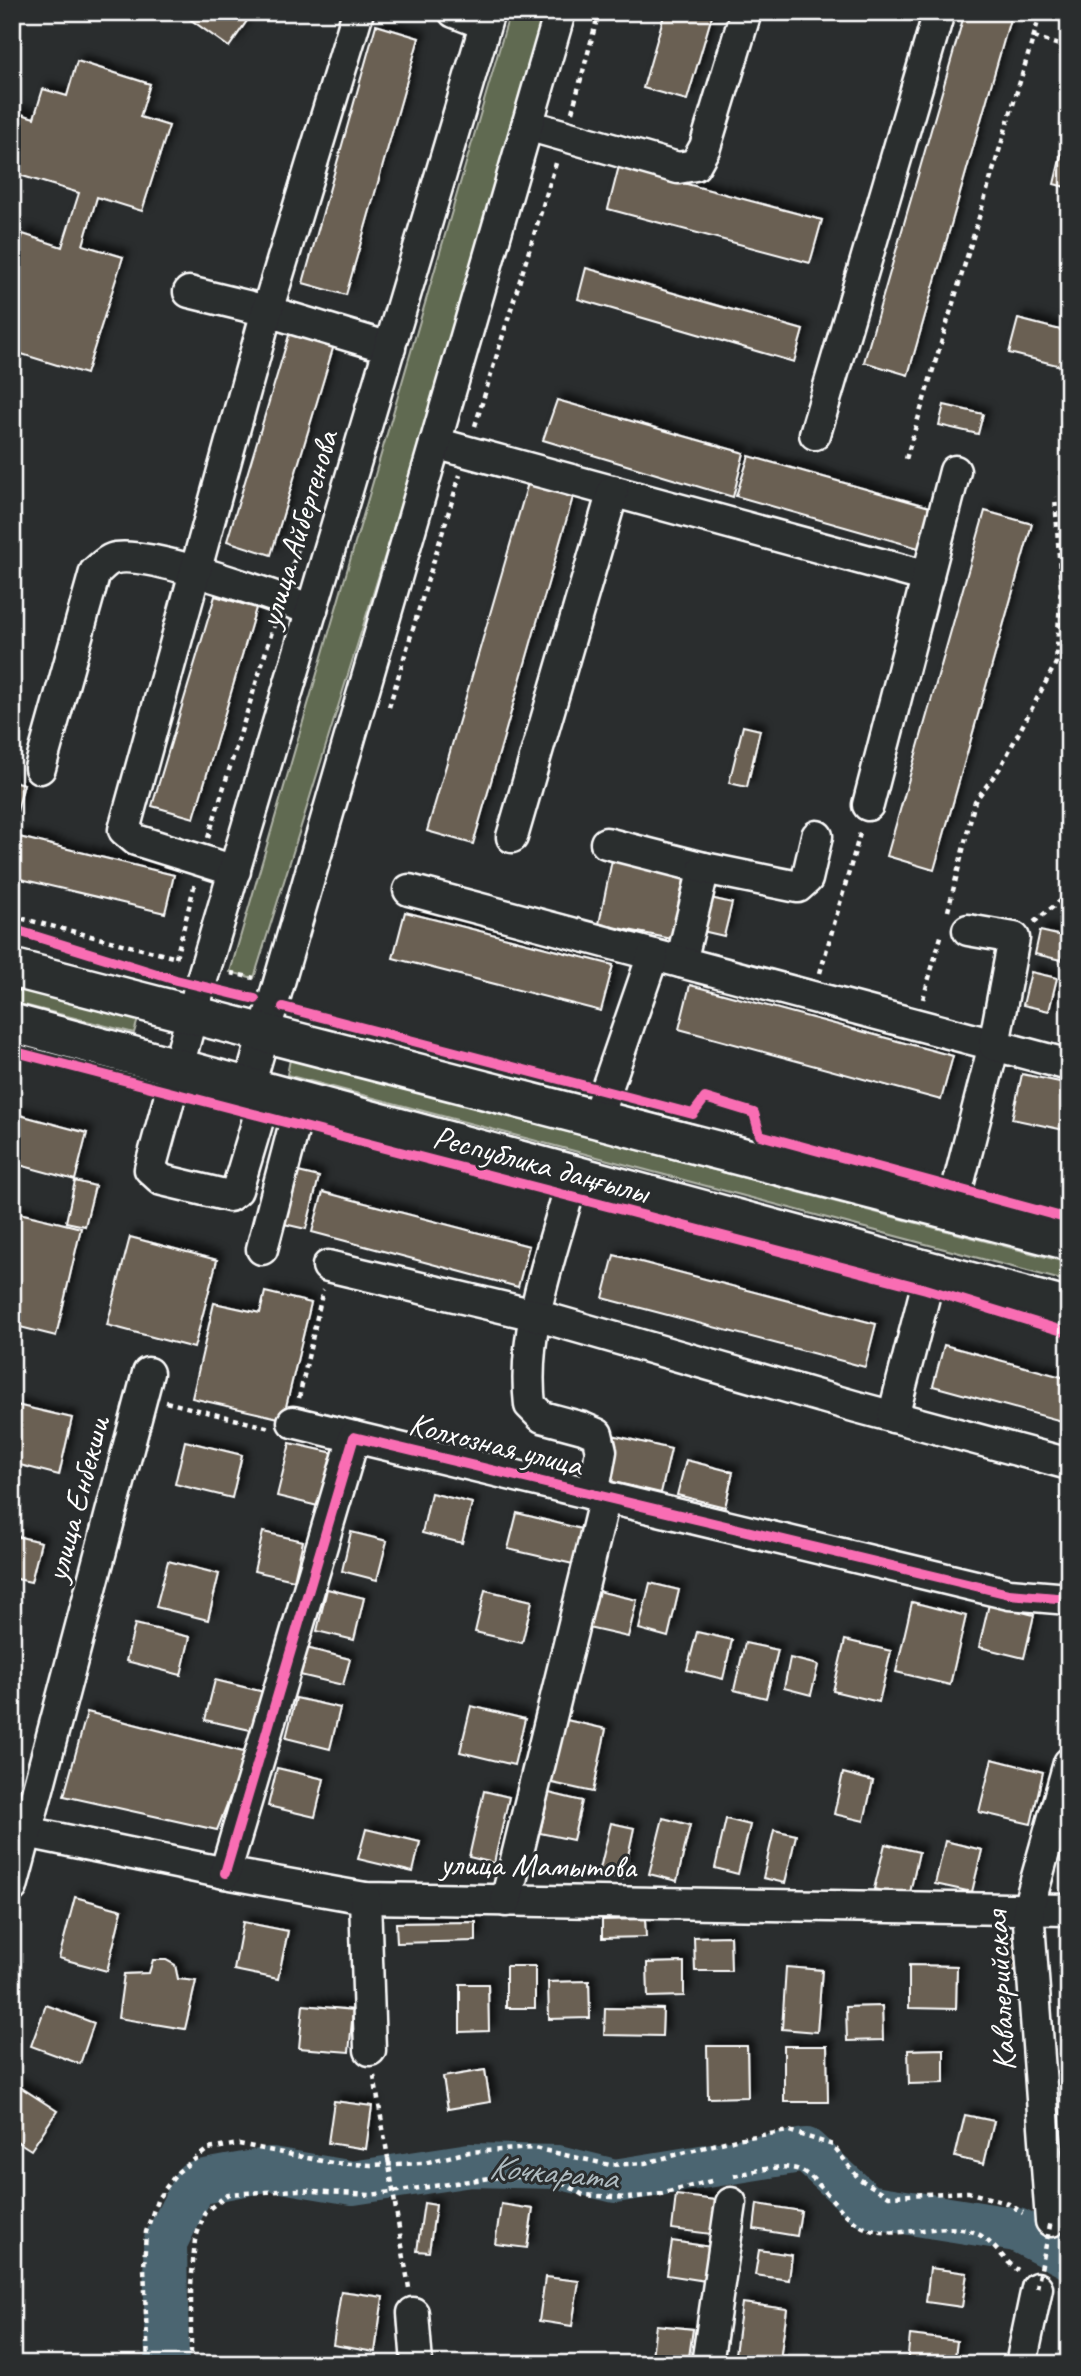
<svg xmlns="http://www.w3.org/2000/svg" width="1081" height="2376" viewBox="0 0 1081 2376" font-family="Caveat,sans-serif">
<defs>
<filter id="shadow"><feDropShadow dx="6" dy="-6" stdDeviation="3.5" flood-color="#0009"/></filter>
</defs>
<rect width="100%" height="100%" fill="#2a2d2e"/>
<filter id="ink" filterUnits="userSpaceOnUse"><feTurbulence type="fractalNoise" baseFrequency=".0143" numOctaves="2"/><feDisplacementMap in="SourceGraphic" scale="14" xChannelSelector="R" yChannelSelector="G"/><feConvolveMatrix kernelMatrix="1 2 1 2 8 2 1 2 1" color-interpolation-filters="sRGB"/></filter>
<g filter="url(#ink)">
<g fill="#616a51" stroke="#b0b4a8" stroke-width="2">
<path d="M510,12h35l-106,369 -185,597 -24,-6z"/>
<path d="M12,986l126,33 -4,14 -122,-31z"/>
<path d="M290,1059l779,204v19l-782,-207z"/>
</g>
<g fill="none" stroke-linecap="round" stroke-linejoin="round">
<path stroke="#4c6571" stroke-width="44" d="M167,2364l-2,-121 30,-60 76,-14 82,14 117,-18 88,2 57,14 191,-31 61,56 150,24 52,27"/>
</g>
<g fill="#6b6052" stroke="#fff" stroke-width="2" filter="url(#shadow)">
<path d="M180,12h73l-24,35z"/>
<path d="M665,12h48l-26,88 -44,-12z"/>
<path d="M965,12h47l-104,363 -44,-13z"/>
<path d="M376,25l43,13 -73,257 -43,-12z"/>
<path d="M77,61l73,23 -10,33 29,9 -27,85 -45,-14 -14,48 40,12 -37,117 -74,-23v-83l11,-34 39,13 17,-54 -63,-19 6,-18 -10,-2v-43l22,7 9,-29 24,7z"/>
<path d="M1062,151l7,2v35l-15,-4z"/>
<path d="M619,166l203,54 -12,43 -202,-54z"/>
<path d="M586,268l217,62 -9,32 -216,-63z"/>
<path d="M1018,319l50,13 1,-5v41l-60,-15z"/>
<path d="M290,332l44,13 -63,210 -44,-14z"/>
<path d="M557,400l187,53 -11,44 -190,-57z"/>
<path d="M944,405l39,9 -5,20 -39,-9z"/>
<path d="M749,456l184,52 -11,41 -186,-53z"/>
<path d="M528,483l45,14 -100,347 -46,-13z"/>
<path d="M985,511l47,13 -98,346 -47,-14z"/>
<path d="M215,596l41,12 -62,210 -42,-12z"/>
<path d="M743,726l17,4 -13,57 -18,-4z"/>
<path d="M12,781l12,3 -12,47z"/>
<path d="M15,836l159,39 -9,38 -153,-36v-30z"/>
<path d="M614,850l73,15 -15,74 -73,-15z"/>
<path d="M706,897l26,6 -8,33 -26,-6z"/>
<path d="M405,912l208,53 -12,46 -208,-53z"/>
<path d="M1040,931l26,6 -5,23 -26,-6z"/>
<path d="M1031,972l26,6 -8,33 -26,-6z"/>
<path d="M690,985l263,71 -12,44 -262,-71z"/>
<path d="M1022,1074l47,10v47l-57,-12z"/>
<path d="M12,1113l75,20 -12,47 -63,-17z"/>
<path d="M298,1172l21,5 -13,52 -22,-5z"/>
<path d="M75,1181l20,5 -10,40 -19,-4z"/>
<path d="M323,1192l206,54 -11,41 -206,-55z"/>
<path d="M15,1212l66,16 -25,108 -44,-11v-102z"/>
<path d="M130,1237l87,23 -23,88 -87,-23z"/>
<path d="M614,1255l262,69 -11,43 -262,-69z"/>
<path d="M265,1292l46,11 -28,116 -91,-21 22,-95 46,10z"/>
<path d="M944,1345l125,34v44l-136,-37z"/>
<path d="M12,1404l60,14 -13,57 -47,-12z"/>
<path d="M612,1435l59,14 -10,44 -60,-14z"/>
<path d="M185,1441l57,14 -10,43 -57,-14z"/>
<path d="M290,1443l44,10 -12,54 -45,-11z"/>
<path d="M686,1460l47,12 -8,35 -48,-12z"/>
<path d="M431,1493l41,10 -10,40 -40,-10z"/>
<path d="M517,1513l64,16 -8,35 -65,-15z"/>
<path d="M263,1532l40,9 -9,39 -40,-9z"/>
<path d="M351,1532l36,9 -10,39 -35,-9z"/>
<path d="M12,1535l29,7 -10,40 -19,-4z"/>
<path d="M168,1561l51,13 -11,46 -52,-13z"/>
<path d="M650,1583l29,7 -11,47 -29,-8z"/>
<path d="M327,1589l37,9 -10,42 -37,-9z"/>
<path d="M485,1590l47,11 -10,42 -47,-11z"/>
<path d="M597,1591l40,9 -9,37 -40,-9z"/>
<path d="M912,1602l54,14 -16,69 -54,-13z"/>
<path d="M989,1604l45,11 -10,43 -45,-11z"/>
<path d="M135,1624l55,13 -9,38 -55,-14z"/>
<path d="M697,1632l35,8 -9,39 -36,-9z"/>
<path d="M845,1640l46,11 -12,51 -46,-11z"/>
<path d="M745,1643l33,7 -12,48 -32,-8z"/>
<path d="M306,1648l44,11 -7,26 -43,-10z"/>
<path d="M790,1658l28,7 -7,30 -27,-7z"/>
<path d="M215,1680l49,12 -9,39 -50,-11z"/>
<path d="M296,1698l44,10 -10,41 -44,-11z"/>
<path d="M471,1706l54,13 -11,46 -54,-13z"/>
<path d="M87,1712l160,41 -30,77 -153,-34z"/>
<path d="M562,1719l44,10 -13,63 -45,-10z"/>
<path d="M992,1759l51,13 -12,52 -52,-12z"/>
<path d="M277,1768l47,11 -9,38 -47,-11z"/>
<path d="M843,1773l30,8 -9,40 -30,-7z"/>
<path d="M484,1791l25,6 -15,66 -25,-6z"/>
<path d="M549,1793l33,8 -9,39 -33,-7z"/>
<path d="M663,1818l27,7 -13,56 -28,-7z"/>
<path d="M726,1819l24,6 -12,49 -23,-6z"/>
<path d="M611,1823l23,5 -11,51 -24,-6z"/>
<path d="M366,1829l54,13 -7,30 -55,-13z"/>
<path d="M774,1830l22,5 -11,48 -22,-5z"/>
<path d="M945,1841l37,9 -10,42 -37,-8z"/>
<path d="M885,1844l34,8 -10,45 -35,-8z"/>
<path d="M75,1897l47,13 -15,61 -48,-13z"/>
<path d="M645,1919l1,18 -44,1v-18z"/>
<path d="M243,1922l45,9 -10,48 -44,-9z"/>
<path d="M476,1922v19l-79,2 -1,-20z"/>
<path d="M730,1936l1,35h-36l-1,-34z"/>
<path d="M1023,1936l1,34 -23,1 -1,-34z"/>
<path d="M153,1960h13l9,5 3,14 18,2 -11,48 -67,-11 6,-44 25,-1z"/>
<path d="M684,1962v34l-36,1 -1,-34z"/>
<path d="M909,1965l48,1 -1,43 -47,-1z"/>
<rect x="506" y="1966" width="29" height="42"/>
<path d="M786,1967l36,3 -5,62 -35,-3z"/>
<path d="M589,1981l1,37 -41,1 -1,-37z"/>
<path d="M460,1984h28l1,47 -29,1z"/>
<path d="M46,2005l48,18 -14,41 -49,-18z"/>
<path d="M303,2005l50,5 -4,42 -50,-4z"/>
<path d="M882,2006l1,34 -36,1 -1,-34z"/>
<path d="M605,2008l58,1 -1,27 -58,-1z"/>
<path d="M707,2046h40l1,51 -40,1z"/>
<path d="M784,2046h43l1,56h-44z"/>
<path d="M944,2049v34l-35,1 -1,-34z"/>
<path d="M485,2070l5,32 -42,7 -5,-32z"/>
<path d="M14,2083l43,28 -26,39 -19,-12v-53z"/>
<path d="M334,2101l38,5 -6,43 -38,-6z"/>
<path d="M965,2115l29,6 -10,43 -29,-7z"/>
<path d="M676,2195l40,5 -5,34 -39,-5z"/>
<path d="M424,2203l12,2 -7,47 -12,-1z"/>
<path d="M501,2204l32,5 -6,39 -32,-4z"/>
<path d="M757,2204l44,7 -4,25 -43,-7z"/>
<path d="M672,2241l39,6 -5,34 -39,-6z"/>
<path d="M759,2250l33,5 -3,25 -34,-5z"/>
<path d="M930,2268l37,5 -5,34 -36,-5z"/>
<path d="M545,2277l34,4 -7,45 -33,-5z"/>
<path d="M341,2291l42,6 -8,55 -42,-7z"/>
<path d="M742,2303l45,6 -7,51 -45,-6z"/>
<path d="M656,2325l37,4 -5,35h-37z"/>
<path d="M910,2335l47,6 -3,23h-47z"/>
</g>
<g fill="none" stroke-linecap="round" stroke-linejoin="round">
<g stroke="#fff" stroke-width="35">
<g id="minor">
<path d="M454,12l31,12"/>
<path d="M527,125l151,43 17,-3 10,-18 41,-135"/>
<path d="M189,292l78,19 123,37"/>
<path d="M815,434l124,-422"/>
<path d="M435,443l493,134"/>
<path d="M40,768l55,-196c5,-4 11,-11 17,-13 32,-11 163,38 200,51"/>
<path d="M868,805l87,-334"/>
<path d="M512,837l101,-346"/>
<path d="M606,843l98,25 -23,94"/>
<path d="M704,868l94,19 9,-8 10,-43"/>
<path d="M235,871l-99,-31 -12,-10 143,-519 91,-299"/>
<path d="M409,890l585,155 -42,164"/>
<path d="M968,930l46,8 -20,107 75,20"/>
<path d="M249,1086l311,-1074"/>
<path d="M267,1090l-30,100 -8,6 -67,-16 -12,-11 50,-183 289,-974"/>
<path d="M597,1117l56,-162"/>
<path d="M574,1173c-20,75 -53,154 -44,232l12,12 41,11 14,6 4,17 -8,44"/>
<path d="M262,1249l39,-149"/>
<path d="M328,1266l207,49 322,92 212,57"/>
<path d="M893,1417l33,-128 7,-18"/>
<path d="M293,1422l61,15"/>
<path d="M12,1829l213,44 140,25 704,12"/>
<path d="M225,1873l129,-436 655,157 60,5"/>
<path d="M12,1887l136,-514"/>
<path d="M365,1898l5,152"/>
<path d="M506,1901l99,-404"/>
<path d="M1051,2221l-23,-312 41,-146"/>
<path d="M413,2313l4,51"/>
<path d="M707,2364l24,-161"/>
<path d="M1021,2364l16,-76"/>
</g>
</g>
<g stroke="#fff" stroke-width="42">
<g id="major">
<path d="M12,968l1057,273"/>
<path d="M12,1023l1057,285"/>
</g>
</g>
<g stroke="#fff" stroke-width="4.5" stroke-dasharray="5 5" stroke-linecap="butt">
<path d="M1034,37l35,11"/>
<path d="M572,112l27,-100"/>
<path d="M475,426l82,-266"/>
<path d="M906,459l135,-447"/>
<path d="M290,574l28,-89"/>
<path d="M389,707l71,-232"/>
<path d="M208,838l67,-216"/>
<path d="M948,911l27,-110 25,-33 56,-105 5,-77 -6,-89"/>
<path d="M12,916l165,42"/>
<path d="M1034,922l35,-28"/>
<path d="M176,958l19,-75"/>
<path d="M231,973l23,5"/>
<path d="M820,973l41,-143"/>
<path d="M923,999l19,-66"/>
<path d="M693,1113l12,-15 49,15 5,19"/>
<path d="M299,1398l24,-108"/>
<path d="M166,1402l104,26"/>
<path d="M374,2076l14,82"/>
<path d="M734,2176c18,-4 40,-11 58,-8 29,4 47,54 79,62 32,9 77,-11 107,4 14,7 26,27 40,36"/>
<path d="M395,2204l14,84"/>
<path d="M148,2364l-4,-97 2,-35 12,-34 20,-26 30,-23 31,-5 93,19 39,2 53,-2 45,-11 65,-4 76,17 35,-2 91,-24 53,-8 44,14 26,34 30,17 79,-4 41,12 14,9"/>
<path d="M191,2364v-79l4,-45 10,-28 23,-18 71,-4 71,5 128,-18h56l29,18 45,3 33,-4 54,-14"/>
</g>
<use href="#minor" stroke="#2a2d2e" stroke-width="30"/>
<use href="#major" stroke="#2a2d2e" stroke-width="37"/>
<g stroke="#fff" stroke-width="4.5" stroke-dasharray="5 5" stroke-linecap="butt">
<path d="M388,2158l7,46"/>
<path d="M1037,2288l14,-67"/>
</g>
<g stroke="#2a2d2e" stroke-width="15">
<g id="cycleway">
<path d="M12,929l164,51 79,19"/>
<path d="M283,1007l410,107 12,-16 49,15 6,22 309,84"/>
<path d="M12,1051l914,238 143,44"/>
<path d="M225,1873l129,-436 655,157 60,5"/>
</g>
</g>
<use href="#cycleway" stroke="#f96db3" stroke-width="10"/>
</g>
</g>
<g text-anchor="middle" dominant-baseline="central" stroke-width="6" stroke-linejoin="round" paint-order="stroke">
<g font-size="33" fill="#fff" stroke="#2a2d2e">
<text transform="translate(298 529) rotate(-73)">улица Айбергенова</text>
<text transform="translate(541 1164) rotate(15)">Республика даңғылы</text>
<text transform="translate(496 1444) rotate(14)">Колхозная улица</text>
<text transform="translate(77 1499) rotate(-75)">улица Енбекши</text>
<text transform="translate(538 1865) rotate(1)">улица Мамытова</text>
<text transform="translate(1000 1991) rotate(-93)">Кавалерийская</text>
</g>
<g font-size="35" font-style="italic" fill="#aebabf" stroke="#2a2d2e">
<text transform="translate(553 2172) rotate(5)">Кочкарата</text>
</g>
</g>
<rect width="1081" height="2376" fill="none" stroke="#2a2d2e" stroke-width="42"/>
<rect x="21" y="21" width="1039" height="2334" fill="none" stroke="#fff" stroke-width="2.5" filter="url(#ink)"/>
</svg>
